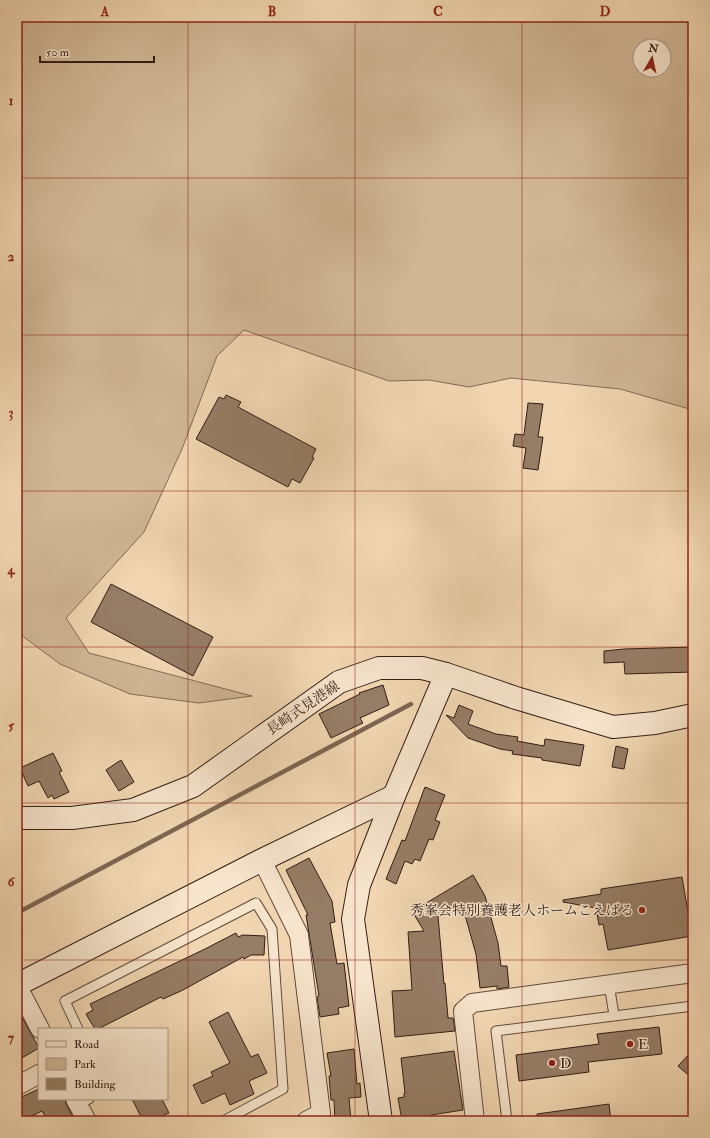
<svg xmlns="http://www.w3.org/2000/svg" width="710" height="1138" viewBox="0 0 710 1138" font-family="'IM FELL Double Pica','Noto Serif JP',serif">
<rect width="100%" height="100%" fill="#f1d6b1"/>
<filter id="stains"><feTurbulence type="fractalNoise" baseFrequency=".005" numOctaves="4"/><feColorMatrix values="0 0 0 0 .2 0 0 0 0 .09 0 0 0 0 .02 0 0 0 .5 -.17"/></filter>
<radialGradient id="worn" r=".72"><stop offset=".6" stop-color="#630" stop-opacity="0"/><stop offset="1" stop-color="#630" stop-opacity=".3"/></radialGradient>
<path fill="#d1b796" stroke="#826a56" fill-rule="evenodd" d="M17,17h676v393l-73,-21 -109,-11 -42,9 -40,-7 -40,1 -145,-51 -27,26 -35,93 -38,83 -78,86 23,35 163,43 -53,7 -69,-9 -70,-30 -43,-32zM640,46h24v24h-24z"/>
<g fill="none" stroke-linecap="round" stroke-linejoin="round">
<path stroke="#7e6653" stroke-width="4.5" d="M17,913l394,-209"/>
</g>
<g fill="#967d66" stroke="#331d15">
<path d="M226,395l15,7 -3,5 78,42 -4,8 2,1 -14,25 -8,-4 -4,8 -92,-48 23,-42 5,2z"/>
<path d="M528,403l15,1 -5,33h5l-5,33 -15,-2 3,-20 -13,-2 2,-12 9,1z"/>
<path d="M111,584l102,53 -20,39 -102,-54z"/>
<path d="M693,647v25l-68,2 -1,-12 -20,1v-12l20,-2z"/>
<path d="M383,685l6,20 -29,13 3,5 -32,15 -12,-24 41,-20 -1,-1z"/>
<path d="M459,705l14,6 -5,13 28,10 22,3 -1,4 27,5 1,-7 39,6 -4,21 -38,-6v-2l-30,-4 1,-3 -13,-2 -32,-11 -22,-23 8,3z"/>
<path d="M616,746l12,3 -4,20 -12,-2z"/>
<path d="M53,753l9,18 -3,1 10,20 -15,7 -2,-4 -4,3 -9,-17 -11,5 -8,-18z"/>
<path d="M121,760l13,22 -15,9 -13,-21z"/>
<path d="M425,787l20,8 -10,25 5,2 -7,18 -4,-1 -9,22 -5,-2 -3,5 -7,-3 -9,23 -10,-5 16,-39 3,1z"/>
<path d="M309,858l23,43 3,21 -5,1 7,41 7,-1 5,43 -11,2 1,6 -19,3 -3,-20 2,-1 -13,-81h2l-22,-45z"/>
<path d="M473,875l12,21 13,47 3,23h6l2,21 -12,2v-3l-17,2 -4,-34 -13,-46 -25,8 6,68 1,-1 3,35h5l2,13 -60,6 -3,-46 20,-1 -4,-58 16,-1 -9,-15 6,-3 -3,-5z"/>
<path d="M682,877l10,59 -84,14 -5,-26 -4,1 -3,-17 -33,-6v-2l38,-6v-5z"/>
<path d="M236,933l2,4 5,-2 22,1 -1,19h-13l-7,4 -1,-2 -60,33 -20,9 -2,-2 -63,32h-3l-9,-15 7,-4 -3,-6 115,-55z"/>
<path d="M17,1008l22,40 -19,11 -3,-6z"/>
<path d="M228,1012l23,45 7,-3 9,19 -18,8 5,13 -24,11 -5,-12 -23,11 -9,-19 20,-9 -2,-4 19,-9 -21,-41z"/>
<path d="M659,1027l3,27 -74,8 1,10 -70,9 -3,-26 83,-11 -2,-10z"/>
<path d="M354,1049l3,35 3,-1 1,14 -12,1 2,23h-16l-1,-21h-3l-2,-24h2l-4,-23z"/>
<path d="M693,1050v29l-15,-13z"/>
<path d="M454,1051l9,59 -32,5v6h-29l-4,-23 6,-1v-4h1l-4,-35z"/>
<path d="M39,1089v10h26l1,5 9,17h-27l-6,-10 -20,10 -5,-12v-10z"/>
<path d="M132,1099h30l7,14 -5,2 3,6h-24z"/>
<path d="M609,1104l2,17h-73l-1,-7z"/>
</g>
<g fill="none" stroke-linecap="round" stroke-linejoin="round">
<g stroke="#624b3c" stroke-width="11">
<g id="lane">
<path d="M609,984l5,31"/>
<path d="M78,1029l-13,-28 191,-98 16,26 11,160 -58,31"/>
<path d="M78,1104l11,-5"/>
<path d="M507,1121l-11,-90 197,-25"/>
</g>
</g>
<g stroke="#624b3c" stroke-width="20">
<g id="street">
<path d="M262,860l37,75 22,178 -15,8"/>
<path d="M17,985l23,44"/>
<path d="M17,1086l22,-12"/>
<path d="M75,1099l12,22"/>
<path d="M475,1121l-12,-110 9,-8 221,-30"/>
</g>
</g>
<g stroke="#331d15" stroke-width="24">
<g id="secondary">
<path d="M17,818h55l61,-8 60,-24 146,-104 40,-14h43l24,6 70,24 97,29 42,-4 38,-8"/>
<path d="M17,985l245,-125 132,-64"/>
<path d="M381,1121l-28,-202 6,-34 35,-89 52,-122"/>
</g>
</g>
<use href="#lane" stroke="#f6e4cc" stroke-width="9"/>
<use href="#street" stroke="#f6e4cc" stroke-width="18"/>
<use href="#secondary" stroke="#f6e4cc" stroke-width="22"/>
</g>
<path fill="none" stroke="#8f2418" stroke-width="1" stroke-opacity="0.55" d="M188,17v1104M355,17v1104M522,17v1104M17,178h676M17,335h676M17,491h676M17,647h676M17,803h676M17,960h676"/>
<g fill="#8f2418" stroke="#f6e4cc" stroke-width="1.5">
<circle cx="642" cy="910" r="4"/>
<circle cx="630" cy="1044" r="4"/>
<circle cx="552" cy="1063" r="4"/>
</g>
<g text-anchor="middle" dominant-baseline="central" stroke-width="3" stroke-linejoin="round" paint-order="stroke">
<g font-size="14" fill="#331d15" stroke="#f6e4cc">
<text transform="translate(303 708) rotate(-34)">長崎式見港線</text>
</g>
<g font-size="14" fill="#331d15" stroke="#f6e4cc" text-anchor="start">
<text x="634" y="910" text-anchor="end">秀峯会特別養護老人ホームこえばる</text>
<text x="638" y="1044">E</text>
<text x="560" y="1063">D</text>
</g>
</g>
<rect width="710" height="1138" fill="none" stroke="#f1d6b1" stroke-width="44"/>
<rect x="38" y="1028" width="130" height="72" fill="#f6e4cc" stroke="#a89483"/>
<rect x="46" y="1041" width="20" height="6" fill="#f6e4cc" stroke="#a89483"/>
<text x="74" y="1048" font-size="12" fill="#331d15">Road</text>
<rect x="46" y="1058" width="20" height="12" fill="#d1b796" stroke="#a89483"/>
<text x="74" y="1068" font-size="12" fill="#331d15">Park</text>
<rect x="46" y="1078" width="20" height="12" fill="#967d66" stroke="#a89483"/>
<text x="74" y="1088" font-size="12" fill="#331d15">Building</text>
<g transform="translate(652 58) rotate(9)"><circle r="19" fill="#f6e4cc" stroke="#a89483"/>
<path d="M0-3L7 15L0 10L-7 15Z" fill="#8f2418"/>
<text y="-6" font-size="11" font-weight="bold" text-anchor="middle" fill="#331d15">N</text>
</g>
<path d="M40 56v6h114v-6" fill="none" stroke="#331d15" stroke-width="2"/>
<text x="46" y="56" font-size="12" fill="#331d15" stroke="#f6e4cc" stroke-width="3" paint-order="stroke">50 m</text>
<rect x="22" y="22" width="666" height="1094" fill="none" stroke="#8f2418" stroke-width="1.5"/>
<g font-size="13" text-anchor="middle" font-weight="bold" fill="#8f2418">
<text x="105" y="16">A</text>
<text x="272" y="16">B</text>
<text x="438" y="16">C</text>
<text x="605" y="16">D</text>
<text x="11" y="105">1</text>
<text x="11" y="261">2</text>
<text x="11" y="417">3</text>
<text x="11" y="574">4</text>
<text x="11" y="730">5</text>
<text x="11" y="886">6</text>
<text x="11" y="1042">7</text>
</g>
<rect width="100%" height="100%" filter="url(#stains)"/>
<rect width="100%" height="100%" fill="url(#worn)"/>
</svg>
